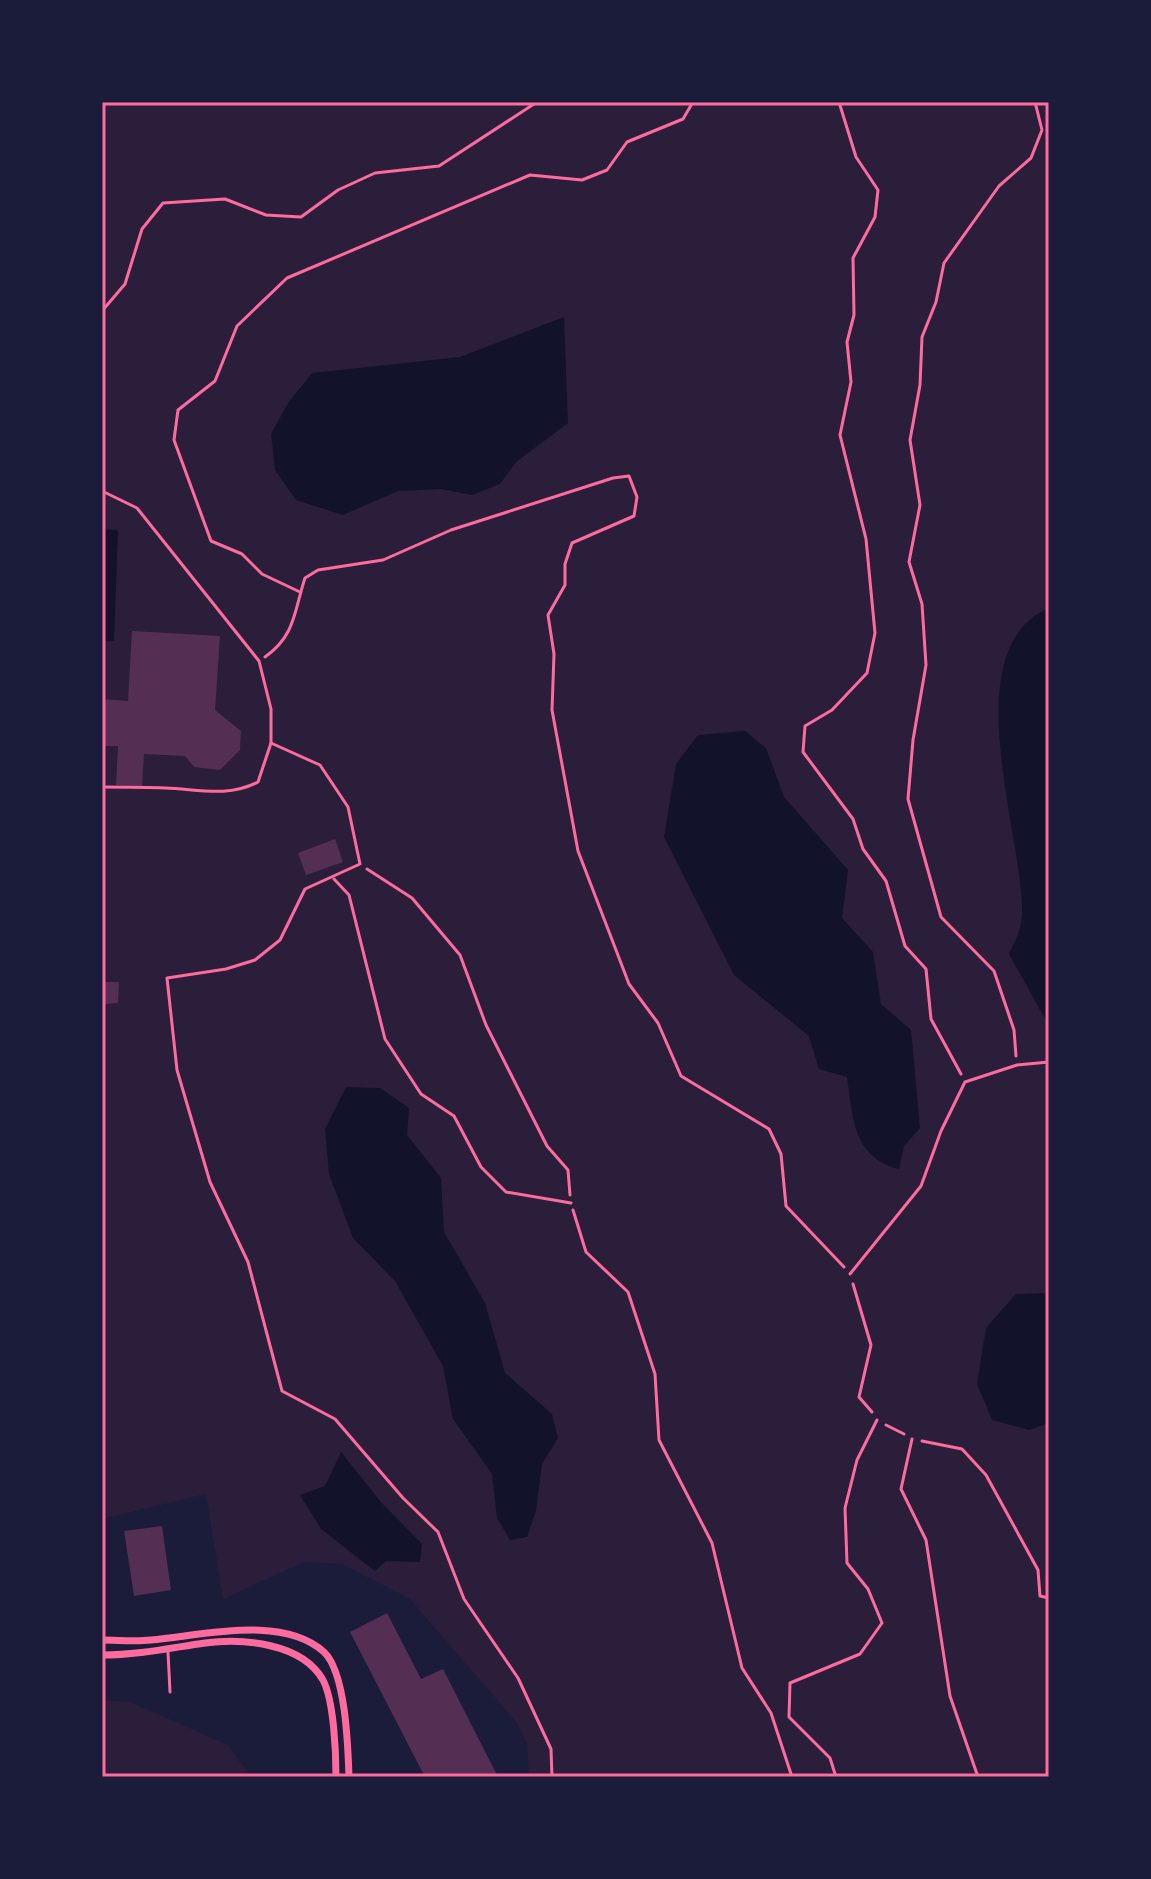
<svg xmlns="http://www.w3.org/2000/svg" width="1151" height="1879" viewBox="0 0 1151 1879" font-family="'Space Grotesk',sans-serif">
<rect width="100%" height="100%" fill="#1b1b3a"/>
<g fill="#2a1e3b">
<path d="M102,102h947v1675h-520l-2,-33 -10,-21 -107,-124 -68,-35 -38,-2 -81,37 -17,-105 -104,25z"/>
<path d="M102,1700l28,2 98,43 23,32h-149z"/>
</g>
<g fill="#12122b">
<path d="M564,317l4,106 -52,39 -16,22 -28,11 -31,-6 -43,2 -55,24 -47,-15 -21,-30 -4,-36 17,-31 24,-30 148,-16z"/>
<path d="M102,529l16,1 -4,111h-12z"/>
<path d="M1049,608v418l-40,-72c6,-13 13,-26 13,-40 2,-78 -69,-265 27,-306z"/>
<path d="M745,731l21,17 18,49 64,73 -6,48 31,34 8,52 30,26 9,98 -16,18 -5,23c-47,-12 -46,-53 -52,-92l-28,-8 -10,-33 -75,-61 -70,-138 12,-73 22,-29z"/>
<path d="M346,1087l34,1 29,20 -2,27 34,43 3,54 41,71 20,70 47,41 6,24 -16,26 -6,47 -9,26 -17,3 -13,-22 -5,-44 -39,-55 -10,-53 -48,-85 -42,-43 -24,-64 -4,-45z"/>
<path d="M1049,1293v130l-20,7 -37,-10 -15,-36 9,-56 30,-34z"/>
<path d="M341,1452l40,50 41,42 -2,18 -34,-1 -11,10 -54,-42 -21,-34 25,-9z"/>
</g>
<g fill="#542f53">
<path d="M132,631l88,5 -5,74 26,21 -1,19 -20,20 -26,-3 -9,-11 -41,-2 -2,32 -26,-1 2,-39h-16v-47l26,2z"/>
<path d="M335,839l8,23 -37,13 -8,-22z"/>
<path d="M102,982h17l-1,21 -16,1z"/>
<path d="M162,1526l9,64 -37,6 -10,-65z"/>
<path d="M387,1613l34,66 22,-10 54,106 -72,2 -75,-145z"/>
</g>
<g fill="none" stroke-linecap="round" stroke-linejoin="round">
<g stroke="#ff6b9d" stroke-width="3">
<path d="M839,102l17,55 22,33 -3,27 -22,41 1,57 -7,27 4,40 -11,53 26,104 9,94 -8,40 -35,37 -27,16 -2,26 50,67 10,30 23,32 19,65 21,23 5,50 30,55"/>
<path d="M102,311l23,-27 17,-55 21,-26 62,-4 41,16 35,2 37,-27 37,-17 64,-7 98,-64"/>
<path d="M300,592l-38,-18 -20,-20 -31,-13 -37,-101 4,-30 37,-29 22,-55 50,-48 243,-103 52,5 25,-10 20,-28 56,-23 10,-17"/>
<path d="M265,657c31,-22 29,-46 40,-79l13,-8 65,-10 68,-30 162,-52 16,-2 8,21 -3,19 -62,27 -7,21v21l-17,30 6,39 -2,56 26,141 51,133 29,39 23,53 88,53 12,25 5,52 58,61"/>
<path d="M367,869l45,29 48,57 26,70 61,121 21,24 2,25"/>
<path d="M1016,1056l-2,-26 -20,-59 -53,-54 -33,-118 5,-59 13,-75 -4,-61 -13,-42 11,-57 -10,-65 10,-55 2,-48 14,-35 8,-39 55,-77 32,-28 11,-28 -7,-28"/>
<path d="M573,1210l13,42 42,40 27,82 4,66 53,103 30,125 29,45 21,64"/>
<path d="M853,1284l18,61 -12,52 13,15"/>
<path d="M886,1425l18,9"/>
<path d="M922,1441l40,8 24,26 52,95 2,26 9,2"/>
</g>
<g stroke="#ff6b9d" stroke-width="3">
<path d="M102,491l35,17 122,153 12,48v34l-13,39c-31,16 -60,7 -93,6 -21,-1 -42,-1 -63,-1"/>
<path d="M271,743l49,22 28,42 12,57 -55,25 -25,51 -25,20 -29,9 -59,9 10,92 33,112 38,80 34,129 53,28 68,79 35,34 26,67 54,79 33,71 1,28"/>
<path d="M334,879l15,16 36,144 36,55 33,22 27,51 25,25 65,11"/>
<path d="M850,1274l71,-88 20,-55 24,-49 52,-17 32,-3"/>
<path d="M912,1439l-11,50 25,51 24,156 28,81"/>
<path d="M168,1652l2,40"/>
<path d="M836,1777l-6,-19 -41,-41 1,-34 70,-29 22,-31 -14,-34 -21,-26 -2,-55 12,-48 20,-40"/>
</g>
<g stroke="#ff6b9d" stroke-width="7">
<path d="M102,1640c16,0 33,2 49,0 50,-4 131,-26 173,12 22,21 24,96 25,125"/>
<path d="M102,1655c36,0 68,-7 103,-12 38,-5 97,0 118,37 11,21 13,73 13,97"/>
</g>
</g>
<rect width="1151" height="1879" fill="none" stroke="#1b1b3a" stroke-width="208"/>
<rect x="104" y="104" width="943" height="1671" fill="none" stroke="#ff6b9d" stroke-width="3"/>
</svg>
